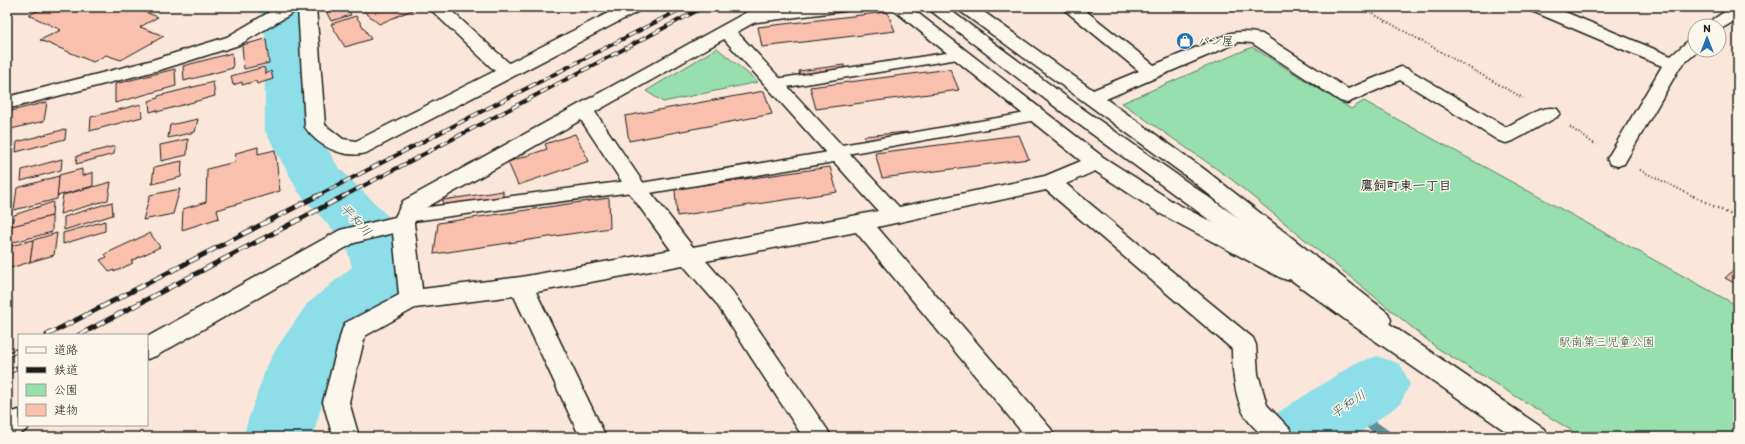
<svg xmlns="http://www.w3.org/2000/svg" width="1745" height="444" viewBox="0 0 1745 444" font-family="Itim,'Klee One',sans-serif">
<rect width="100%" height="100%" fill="#fae7d9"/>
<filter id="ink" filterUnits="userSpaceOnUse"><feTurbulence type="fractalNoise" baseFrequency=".025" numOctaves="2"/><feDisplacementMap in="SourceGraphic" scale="8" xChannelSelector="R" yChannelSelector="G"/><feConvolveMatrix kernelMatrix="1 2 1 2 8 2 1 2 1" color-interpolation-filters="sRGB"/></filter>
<g filter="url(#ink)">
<g fill="#97dfad" stroke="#5a7e64">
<path d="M1252,47l99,62 13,-8 374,205v124l-5,7h-151l-145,-89 -206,-169 -109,-76z"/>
<path d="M717,48l41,34 -95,20 -17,-11z"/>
</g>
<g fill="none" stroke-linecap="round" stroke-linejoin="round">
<path fill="#609096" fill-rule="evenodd" d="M1346,400l46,33 2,4h-15l-37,-28 -2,-4 2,-4z"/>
<g fill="#8ddee8" fill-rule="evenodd">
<path d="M256,7h45l10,13 6,111 21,36 54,53 9,15 13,39 -9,16 -54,50 -21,34 -15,55 2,8h-70l-2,-8 21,-61 10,-19 31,-45 45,-37 -7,-24 -46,-50 -34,-62v-110z"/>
<path d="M1377,356l23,8 10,20 -10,20 -46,33h-90l10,-22 80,-51z"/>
</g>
</g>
<g fill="#f9c1ad" stroke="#1c1c1c">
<path d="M46,7h86l26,10 -18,10 24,9 -43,24 -15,-5 -13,7 -53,-22 21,-10 -32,-15z"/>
<path d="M324,7h23l4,8 -20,6z"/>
<path d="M359,7h50l3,3 -33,14z"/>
<path d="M805,7h22l-52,7 -1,-3z"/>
<path d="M887,12l8,19 -133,16 -4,-20z"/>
<path d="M356,16l15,23 -26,8 -14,-23z"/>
<path d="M266,39l3,24 -25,6 -2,-24z"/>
<path d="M232,53l1,15 -49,13 -1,-15z"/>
<path d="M844,65l1,5 -45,6 -1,-5z"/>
<path d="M264,67l2,7 5,-3 2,8 -16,5 -1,-3 -14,4v-3l-9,3 -2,-9z"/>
<path d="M175,69l1,17 -61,17v-19z"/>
<path d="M950,69l9,21 -143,19 -6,-22z"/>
<path d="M213,82l2,14 -58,16v-2l-7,2 -1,-11 9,-3v-2z"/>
<path d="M764,91l8,23 -143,27 -4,-25z"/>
<path d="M47,102l-3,19 -37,9v-18z"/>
<path d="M141,104l1,13 -52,14 1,-14z"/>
<path d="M198,119l-3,13 -27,6 2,-13z"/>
<path d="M66,129l-1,10 -49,13 1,-10z"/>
<path d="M907,132l1,4 -43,4 -1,-4z"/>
<path d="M575,134l14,27 -71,24 -10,-23 39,-13 -2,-5z"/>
<path d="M1019,135l10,24 -147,19 -7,-25z"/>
<path d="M188,139l-1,16 -26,6 -1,-16z"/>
<path d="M115,146l-1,8 -38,10 1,-8z"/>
<path d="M258,147v7l17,-4 5,41 -63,19 2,8 -37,12 1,-21 23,-7 1,-33 28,-7 1,-9z"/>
<path d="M62,159l-1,11 -40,11 1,-11z"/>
<path d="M182,161l-1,16 -29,7 2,-17z"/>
<path d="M830,167l7,25 -160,24 -2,-27z"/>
<path d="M82,169v7l11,-4v14l-36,10 2,-21z"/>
<path d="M59,176l-2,23 -43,11 3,-22z"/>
<path d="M111,182l-3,18 -48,14 3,-19z"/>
<path d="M180,189l-7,25 -30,6 7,-25z"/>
<path d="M503,191v7l-61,10 1,-8z"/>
<path d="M609,198l1,30 -176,26 4,-31z"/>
<path d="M53,202l-1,14 -41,11 3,-12z"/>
<path d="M112,202l1,13 -49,15v-13z"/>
<path d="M52,216v16l-45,12 1,-17z"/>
<path d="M105,221v10l-42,13v-11z"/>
<path d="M57,233l-3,22 -24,7 3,-22z"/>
<path d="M150,233l10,14 -29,14 2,2 -19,9v-2l-4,2 -10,-12 7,-3 -2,-3z"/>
<path d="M33,240l-3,22 -23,7v-22z"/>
<path d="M1738,266v19l-13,-7z"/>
</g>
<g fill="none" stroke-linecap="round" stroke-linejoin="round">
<g stroke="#1c1c1c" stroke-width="3">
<g id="lane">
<path d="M812,7h39l-2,3 -5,1 -95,12 -5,-1 -2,-3 2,-3 5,-1z"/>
<path d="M959,51l5,1 2,3 -2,3 -189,31 -5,-2 -2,-3 2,-3 5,-2z"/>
<path d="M1037,111l5,2 3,3 -3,3 -195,35 -1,6 -6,1 -202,34 -6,-3 -226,30 -6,-2 -2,-4 2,-4 6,-2 229,-30 6,3 188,-31 1,-5 6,-1z"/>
</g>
</g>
<g stroke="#1c1c1c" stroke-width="3">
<g id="street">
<path d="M278,7h38l9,118 18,14 13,2 139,-70 -67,-64h19l62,56 111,-56h22l-3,4 -273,142c-22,6 -49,-7 -61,-26l-7,-120 -2,4 -57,34 -76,24 -156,40v-12l142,-36 78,-24z"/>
<path d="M756,7h22l-3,4 -38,21 162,175 146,-31 36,-15 -191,-154h20l193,150 72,46 119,61 -104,-85 -230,-168 -3,-4h20l116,83 46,-19 -78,-64h20l73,58 77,-32c10,-2 21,-1 31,1l86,55 53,-22 7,2 98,58c15,-7 35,-23 51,-18l3,4 -3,4 -44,24 -7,2 -7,-2 -99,-61 -53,23 -7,-2 -88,-58 -13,-1 -133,57 98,70 184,144 3,7 -3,7 -9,3 -9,-3 -74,-61 3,5 -4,6 -8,3 -8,-3 -120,-64 -64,-42 -29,13 187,154 3,7 2,29 9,31 23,24 4,8h-30c-6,-6 -13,-12 -17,-18 -12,-17 -15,-50 -15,-70l-186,-159 -169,37 174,202 4,8h-29l-170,-205 -150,29 26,30 95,138 4,8h-28l-87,-134 -33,-38 -147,27 70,145h-26l-66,-141 -99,12 -50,28 -16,66 10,35h-26l-10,-35 19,-72 3,-7 54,-28 -6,-62 -39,10 -198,113 -9,3v-22l193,-107 55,-13 8,-16zM724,39l154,172 -185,36 -51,-66 -47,-69zM581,120l47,71 43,59 -150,27 -99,12 -8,-66 6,-12z"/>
<path d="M1529,7h24l118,49 18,-16 6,-1v11h4l-19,17 -56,97 -7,2 -7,-2 -3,-5 55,-93 -130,-55z"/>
<path d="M1732,7h6v12l-19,11v-4h-13l3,-4z"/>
<path d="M19,410v15h11c-3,7 -15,12 -23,12v-23z"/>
</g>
</g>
<g stroke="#1c1c1c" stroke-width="3">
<path id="secondary" d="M926,7h20l130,97 296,208 172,117 4,8h-34l-160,-111 -292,-214z"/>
</g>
<g stroke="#1c1c1c" stroke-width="2" stroke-dasharray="1 2.5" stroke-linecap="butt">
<path d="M1361,7l162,91"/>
<path d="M1570,127l26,18"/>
<path d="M1640,170l55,27"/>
</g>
<path stroke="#1c1c1c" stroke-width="2.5" stroke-dasharray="1 3.5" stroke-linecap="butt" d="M1693,196l45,22"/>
<use href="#lane" fill="#fbf7ec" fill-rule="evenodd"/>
<use href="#street" fill="#fbf7ec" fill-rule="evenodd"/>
<use href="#secondary" fill="#fbf7ec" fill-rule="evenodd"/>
<g stroke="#1c1c1c" stroke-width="4">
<g id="rail-far1">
<path d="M315,197l370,-190"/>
<path d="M342,197l362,-190"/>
</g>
</g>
<g stroke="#1c1c1c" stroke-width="5">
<g id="rail">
<path d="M47,335l270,-139"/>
<path d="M79,335l265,-139"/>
<path d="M7,356l12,-7"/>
<path d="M7,373l12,-6"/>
</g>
</g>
<use href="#rail-far1" stroke="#fbf7ec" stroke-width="2.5" stroke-dasharray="8" stroke-linecap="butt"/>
<use href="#rail" stroke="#fbf7ec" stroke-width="3.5" stroke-dasharray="10" stroke-linecap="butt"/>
</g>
</g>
<defs>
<g id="shop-disc" transform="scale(0.9)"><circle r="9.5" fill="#1f6fb2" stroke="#fbf7ec"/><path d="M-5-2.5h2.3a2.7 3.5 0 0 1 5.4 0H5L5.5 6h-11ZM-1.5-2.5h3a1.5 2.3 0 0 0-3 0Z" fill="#fff"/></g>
</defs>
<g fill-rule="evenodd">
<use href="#shop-disc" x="1185" y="41"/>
</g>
<g text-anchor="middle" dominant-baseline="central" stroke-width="3" stroke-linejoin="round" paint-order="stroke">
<g font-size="12" fill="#1c1c1c" stroke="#fbf7ec" text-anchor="start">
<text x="1198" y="41">パン屋</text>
</g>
<g font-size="12" fill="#415648" stroke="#fbf7ec">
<text x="1607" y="342">駅南第三児童公園</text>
</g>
<g font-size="13" font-weight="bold" fill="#1c1c1c" stroke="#fbf7ec">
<text x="1406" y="185">鷹飼町東一丁目</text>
</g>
<g font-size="13" font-style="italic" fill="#3e5659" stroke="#fbf7ec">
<text transform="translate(356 220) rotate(47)">平和川</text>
<text transform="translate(1348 404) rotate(-34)">平和川</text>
</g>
</g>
<rect width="1745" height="444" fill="none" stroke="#fbf7ec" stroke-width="24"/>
<rect x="12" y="12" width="1721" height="420" fill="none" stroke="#1c1c1c" stroke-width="1.5" filter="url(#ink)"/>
<rect x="18" y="334" width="130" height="92" fill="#fbf7ec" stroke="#a29f99"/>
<rect x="26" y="347" width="20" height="6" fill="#fbf7ec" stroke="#a29f99"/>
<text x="54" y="354" font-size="12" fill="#1c1c1c">道路</text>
<rect x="26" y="367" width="20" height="6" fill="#1c1c1c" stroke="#a29f99"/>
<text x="54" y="374" font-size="12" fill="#1c1c1c">鉄道</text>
<rect x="26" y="384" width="20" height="12" fill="#97dfad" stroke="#a29f99"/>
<text x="54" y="394" font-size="12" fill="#1c1c1c">公園</text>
<rect x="26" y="404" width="20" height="12" fill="#f9c1ad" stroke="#a29f99"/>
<text x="54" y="414" font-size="12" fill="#1c1c1c">建物</text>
<g transform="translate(1707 38)"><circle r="19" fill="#fbf7ec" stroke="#a29f99"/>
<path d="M0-3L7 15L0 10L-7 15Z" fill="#1f6fb2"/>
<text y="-6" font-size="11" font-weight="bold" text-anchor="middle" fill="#1c1c1c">N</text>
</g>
</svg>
